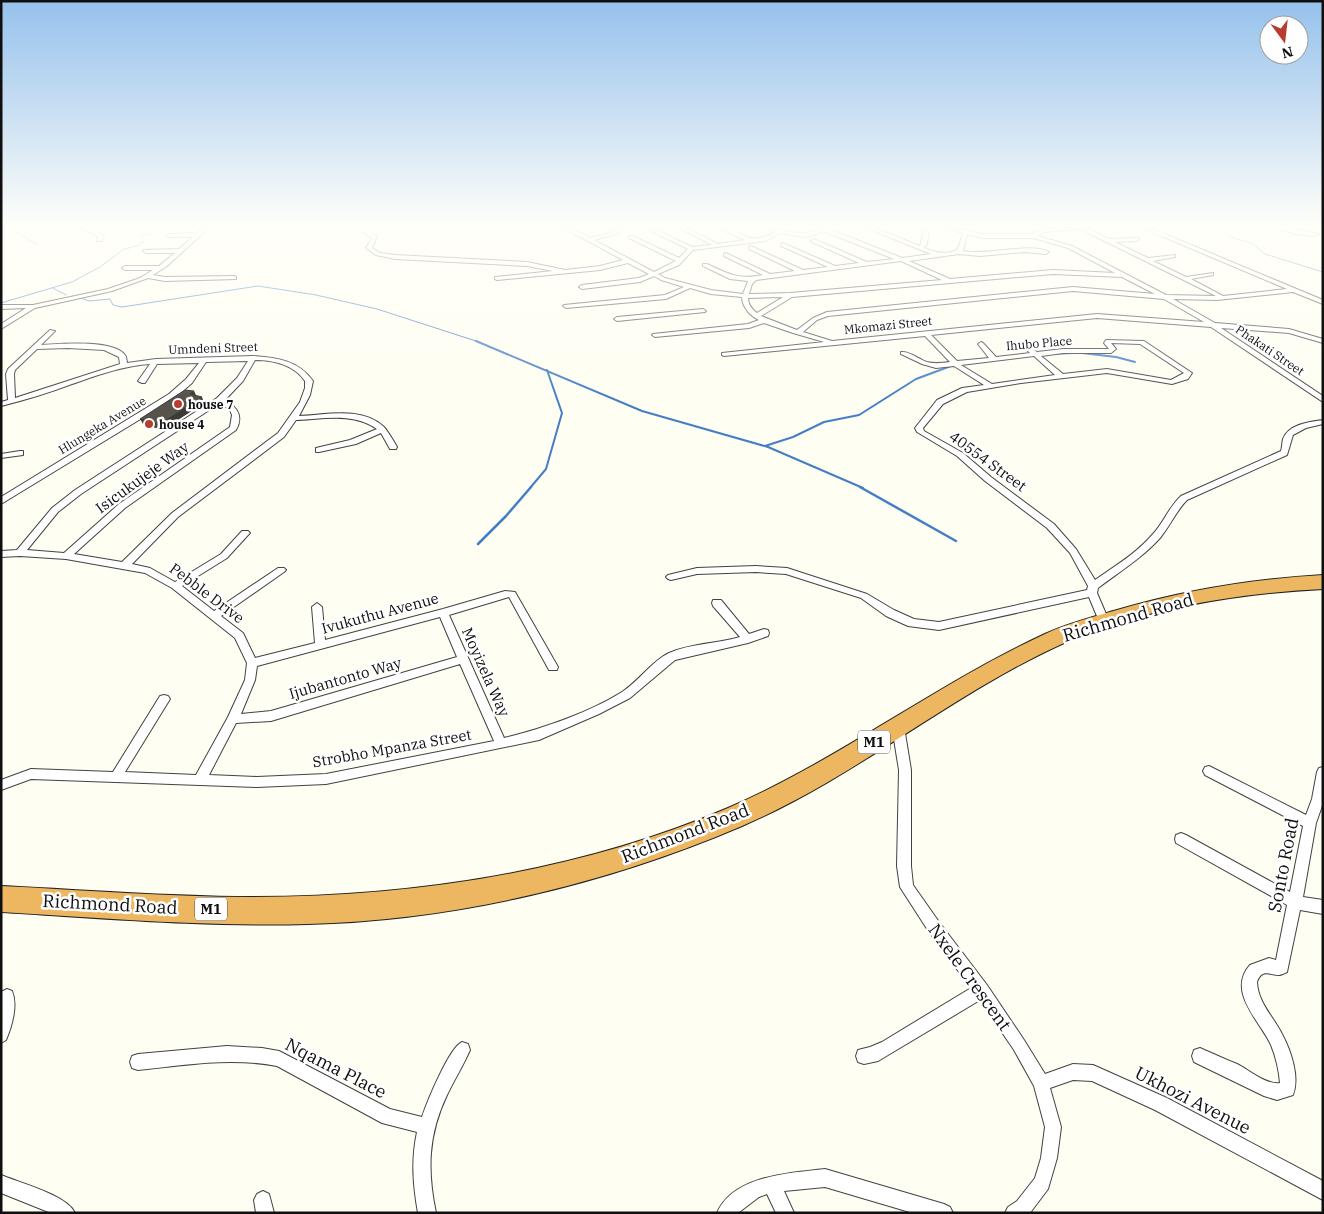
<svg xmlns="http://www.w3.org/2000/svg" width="1324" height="1214" viewBox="0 0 1324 1214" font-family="'IBM Plex Serif',serif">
<rect width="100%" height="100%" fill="#fefef2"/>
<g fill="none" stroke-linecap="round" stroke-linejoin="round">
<g stroke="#447ec7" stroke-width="1">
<path d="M7,227l31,18"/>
<path d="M1213,227l20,11 19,5 13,11 58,18"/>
<path d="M53,288l13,7"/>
<path d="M81,298l8,3 21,-2 3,6 9,2 136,-21 58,9 61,14 102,33"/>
<path d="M1,303l71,-21 28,-15 24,-18 14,-3 7,-6 -5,-5 13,-2 11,-6"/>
</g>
<g stroke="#447ec7" stroke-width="2">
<path d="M476,341l166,70 126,36 95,41"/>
<path d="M1082,353l34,4 19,5"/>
<path d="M1052,354l20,-1"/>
<path d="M765,446l28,-9 31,-15 35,-7 57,-36 35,-13"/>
<path d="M530,488l16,-19 16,-56 -15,-43"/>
</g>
<g stroke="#447ec7" stroke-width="2.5">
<path d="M860,487l96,54"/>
<path d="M478,544l28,-28 25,-29"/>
</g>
<g stroke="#424242" stroke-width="2">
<g id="street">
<path d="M77,227c10,0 20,2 27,10l-3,4h-4l1,-4 -3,-3z"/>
<path d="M204,227h6l-43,39 -14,9 12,2 69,-1 2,1v2l-71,2 -17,-3 -36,13 -77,17 -34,21v-5l25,-16 -25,1v-4h32l75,-16 32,-11 13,-8h-28l-3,-2 3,-2h34l16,-13h-29l-3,-2 1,-1 35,-1 14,-12h-24l-2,-1v-2l30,-1z"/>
<path d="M355,227h7l15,9 -5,12 8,5 15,2 132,7 38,8 35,-4 23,-6 -61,-33h7l21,11 23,-6 6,-5h6l-8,7 -23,6 60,32 22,-11 -47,-23v-2h4l46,22 9,-9 -45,-22h7l42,20 20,-2 -35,-18h7l34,17 27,-4 -28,-13c27,0 27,22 58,5l-11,-5c14,0 26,7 40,6 9,0 15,-6 24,-6l-1,1 75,30 29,-4 -67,-27h8l48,19 4,-15 5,-1 -2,14 -3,4c12,4 23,8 34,1l5,-16 -21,-6h10l31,7h49l11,-5 42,-2 24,12 29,-1 1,1 -3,2 -21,1 33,16 27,-3v2l-22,4 33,16 27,-4v2l-22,4 32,17 64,-7 -147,-62h8l175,73v4l-30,-12 -76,8 -44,-1 42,24 74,6 34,10v4l-34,-10 -68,-5 102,68v6l-112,-75 -114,-9 -166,17 26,26 32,-3 -11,-14 3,-2 2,1 13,14 34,-4 -6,-6 3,-2 10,7 26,-3h46l-5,-6 2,-3 38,1 48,32 -4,6 -16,5 -65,-11 -86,10 -54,9 -24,12 -20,24 1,3 39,22 28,24 63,47 22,25 19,31c20,-14 42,-27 58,-46 11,-12 16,-27 28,-38l100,-45c1,-3 1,-8 2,-12 6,-15 26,-17 40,-19v4l-17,4 -13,7 -6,20 -100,45c-11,11 -17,26 -27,38 -18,20 -41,34 -62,50l-1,5 12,28 -5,4 -5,-4 -10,-24 -150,33 -31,-4 -22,-10 -25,-18 -75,-24 -30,-2 -59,2 -26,6 -3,-1 -2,-2 2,-2 29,-7 59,-2 31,2 80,26 27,16 20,9 25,3 148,-32 1,-4 -18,-33 -23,-25 -62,-47 -28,-25 -40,-24 -2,-4 22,-28 25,-12 22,-3 -30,-19 -18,2 -14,-4 -21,-10v-2c9,-1 17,7 26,10 8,2 15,1 23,0l-25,-26 -201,20 -2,-1v-2l102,-11 -31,-9 -29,-10 -15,5 -94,9 -3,-2 1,-1 95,-10 11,-4c-7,-3 -17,-12 -17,-23l-31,-3 -21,-6 -24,11 -100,9 -3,-2 1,-1 101,-10 19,-8 -23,-7 -7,-4 -14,6 -58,7 -3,-2 3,-2 57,-7 10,-4 -21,-11 -28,7 -103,10 -2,-1v-2l58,-6 -26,-5 -132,-7 -19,-4 -10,-7 6,-10zM1080,229l136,67 -50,-1 -94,-49 -34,-10 6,-4zM823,231l71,28 -27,3 -53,-23 -3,2 1,1 47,21 -24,3 -52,-23 -2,1v2l47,21 -25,3 -52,-24 -2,1v2l46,22 -25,3 -44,-21 -2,1v2l39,19c-24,5 -35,-1 -56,-11h-4v2l27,13 18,2 -5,13 -32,-4 -46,-12 -7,-4 21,-9 14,-15 73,-9 14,-8 24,4 10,-2zM967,234l16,4h50l35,10 47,25 -62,-3 -103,9 -41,-18 50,-7 21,2 44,-4 22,2 3,-2c-19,-10 -62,4 -86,-1zM901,261l41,19 -152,13 -41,1 3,-10 4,-4zM1053,274l69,3 33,17 -82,-7 -246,25 -14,6 -16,12 -36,-14 31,-19zM1073,291l91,8 40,23 -107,-8 -265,27 -29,-9 14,-12 11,-4zM783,297l-26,16c-5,-4 -9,-8 -9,-15zM1111,343l29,1 44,29 -13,7 -64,-11 -44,5 -22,-18 22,-3h48l5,-4zM1034,356l21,19 -63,9 -31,-19z"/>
<path d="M1274,227h9l36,7 -3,2 -21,-2z"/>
<path d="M703,309l3,2 -1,1 -88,9 -3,-2 3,-2z"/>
<path d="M50,330l5,1 -14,14c18,-1 72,-6 84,10 1,1 2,6 2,8l29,-4 97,-3c24,2 45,4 60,25l-3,14 -11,21c27,-1 63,-10 85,11 5,6 9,13 13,20l-1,2h-6l-9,-16 -25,11 -37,8h-3v-4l34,-8 27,-11c-24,-17 -54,-10 -81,-9l-12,17 -106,80 -46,47 18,4 25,14 46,-28 21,-23h6l2,2 -2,2 -21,23 -45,28 32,25 64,-43h6l2,2 -2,2 -63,44 22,17 12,25 60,-15 -3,-36 5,-4 5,4 3,33 118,-31 62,-18 10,1 43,75 -1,3h-8l-40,-73 -60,18 55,123c38,-9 84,-25 118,-46 16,-10 30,-31 47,-39 22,-10 48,-9 71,-16l-27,-31 -1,-3 1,-3h8l28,34 15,-5 4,1 1,3 -1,3 -20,7 -73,17 -45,38 -31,16 -60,26 -213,44 -69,3 -226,-8 -30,11v-10l30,-11 82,3 47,-76 4,-1 4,1 2,3 -45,73 71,3 32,-58 17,-37 2,-17 -12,-25 -63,-50 -27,-15 -79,-14 -46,-3 -19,1v-6l16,-1 35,-42 23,-18 142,-92 20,-20 11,-17 -42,1 -14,21 -17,15 -174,106v-7l168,-103 17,-15 13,-16 -42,1 -12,19h-3l-4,-2 12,-17c-28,2 -52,11 -78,20 -24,9 -47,16 -71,22v-4l7,-2 -2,-26 2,-5zM68,348l36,2 15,7 1,7 -105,34 -1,-24 1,-4 22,-21zM255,360c19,0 39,5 50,21v7l-5,14 -22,31 -106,80 -50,49 -48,-8 51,-46 111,-78c8,-14 1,-23 -11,-30l18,-19zM220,403l10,7 2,5 -2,12 -111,77 -55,49 -37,-3 31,-38 23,-18zM440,617l17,40 -186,54 -30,3 14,-34 2,-14zM460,664l34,77 -168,33 -69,3 -48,-2 27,-52 35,-2z"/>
<path d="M20,451h3v4l-22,3v-4z"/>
<path d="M898,722l4,2 2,3 7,43v96l2,19 26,37 48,63 37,55 21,34 28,-10 20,1 74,33 156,83v19l-168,-90 -63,-29 -19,-1 -23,8 11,39 -4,31 -9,31 -18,24h-25l3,-6 9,-6 18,-23 6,-20 4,-31 -11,-41 -20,-36 -34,-50 -102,61 -14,3 -6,-2 -2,-6 2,-6 12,-3 12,-5 89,-54 -42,-56 -29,-45 -3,-21 2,-96 -7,-43 2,-3z"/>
<path d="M1209,766l97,49 6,-16 5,-27 2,-4 4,-1v36l-7,20 -13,74 20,3v14l-23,-4 -13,62c-2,1 -7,3 -8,3 -10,0 -17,-7 -22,7 1,21 16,34 25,52 9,17 18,43 11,61l-16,5 -13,-4 -70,-34 -2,-6 2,-6 6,-2c12,5 24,11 37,16 12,6 29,21 43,19 -1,-12 -4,-26 -9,-38 -10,-23 -45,-53 -21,-80l19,-7 7,2 11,-55 -111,-62 -1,-4 1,-4 5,-2 5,2 104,57 13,-66 -98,-51 -2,-4 2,-4z"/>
<path d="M7,989l5,2c6,14 0,35 -6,49l-5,3v-51z"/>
<path d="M462,1042l6,2 2,6c-7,16 -16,30 -23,45 -19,40 -20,75 -11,118h-18c-5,-28 -7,-53 -1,-81l-35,-9 -105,-57c-47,-9 -92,-1 -139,4l-6,-2 -2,-6 2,-6 6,-2 89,-8 35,2 17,3 111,58 32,8c5,-15 27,-69 40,-75z"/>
<path d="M825,1169l119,35 6,3 3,6h-40l-88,-26 -41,4 10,22h-18l-9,-19 -8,3 -21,16h-21c16,-38 74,-40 108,-44z"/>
<path d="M1,1175c19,8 66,20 74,38h-24l-50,-20z"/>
<path d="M263,1191l6,3 5,19h-18l-2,-13 3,-6z"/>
</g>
</g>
<g stroke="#202020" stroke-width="2">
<path id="highway" d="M1323,575v14c-83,4 -183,20 -259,54 -113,51 -208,134 -322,183 -136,58 -285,94 -434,98 -102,3 -204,-6 -307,-12v-26c84,4 167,11 251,11 160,0 327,-25 476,-89 111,-48 207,-123 317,-174 23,-11 48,-17 72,-24 68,-20 136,-31 206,-35z"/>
</g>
<use href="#street" fill="#fff" fill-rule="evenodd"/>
<use href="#highway" fill="#edb762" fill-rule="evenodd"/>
</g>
<path fill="#4b4741" d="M194,391l2,5 8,7 -42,27 -19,-6 -3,-5z"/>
<g fill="#3d3935">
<path d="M194,391l2,5 -6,-2z"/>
<path d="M202,397l2,6 -42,27 -3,-5z"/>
</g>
<path fill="#57524c" stroke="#3d3935" d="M185,390l9,1 -4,3 12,3 -43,28 -19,-6z"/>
<linearGradient id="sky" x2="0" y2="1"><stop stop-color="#95c1ec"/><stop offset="0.57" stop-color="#fffff9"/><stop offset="1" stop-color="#fffff9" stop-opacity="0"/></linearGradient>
<rect width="1324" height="397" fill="url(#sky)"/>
<g fill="#b93d2e" stroke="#fff" stroke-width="2">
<circle cx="178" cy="404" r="5"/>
<circle cx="149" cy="424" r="5"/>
</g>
<g text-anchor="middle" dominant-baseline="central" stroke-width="5" stroke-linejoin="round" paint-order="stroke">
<g font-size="12" fill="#0f0f0f" stroke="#fff">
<text transform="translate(888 325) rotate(-6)">Mkomazi Street</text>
<text transform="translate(1039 343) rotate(-5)">Ihubo Place</text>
<text transform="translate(213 348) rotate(-2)">Umndeni Street</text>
<text transform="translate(1270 350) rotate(34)">Phakati Street</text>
<text transform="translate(102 425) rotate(-31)">Hlungeka Avenue</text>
</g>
<g font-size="12" font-weight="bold" fill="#0f0f0f" stroke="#fff" text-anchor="start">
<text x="188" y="404">house 7</text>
<text x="159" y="424">house 4</text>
</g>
<g fill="#fff" stroke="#575757" stroke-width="1">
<rect x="858" y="730.5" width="32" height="23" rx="4"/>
<rect x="195" y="897.5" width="32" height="23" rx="4"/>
</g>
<g font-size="14" font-weight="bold" fill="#0f0f0f">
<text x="874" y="742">M1</text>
<text x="211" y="909">M1</text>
</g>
<g font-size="15" fill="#0f0f0f" stroke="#fff">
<text transform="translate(988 461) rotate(36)">40554 Street</text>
<text transform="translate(142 477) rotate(-36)">Isicukujeje Way</text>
<text transform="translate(207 593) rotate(37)">Pebble Drive</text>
<text transform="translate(380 613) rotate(-15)">Ivukuthu Avenue</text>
<text transform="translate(486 672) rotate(66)">Moyizela Way</text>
<text transform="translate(345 678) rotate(-16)">Ijubantonto Way</text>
<text transform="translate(392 748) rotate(-10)">Strobho Mpanza Street</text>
</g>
<g font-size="18" fill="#0f0f0f" stroke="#fff">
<text transform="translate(1128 617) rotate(-16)">Richmond Road</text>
<text transform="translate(685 833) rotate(-21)">Richmond Road</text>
<text transform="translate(1283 865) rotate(-79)">Sonto Road</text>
<text transform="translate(110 904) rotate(3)">Richmond Road</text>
<text transform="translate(970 977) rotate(54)">Nxele Crescent</text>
<text transform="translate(336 1068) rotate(27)">Nqama Place</text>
<text transform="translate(1193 1100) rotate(27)">Ukhozi Avenue</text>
</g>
</g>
<rect width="1324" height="1214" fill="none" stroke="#0f0f0f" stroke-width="5"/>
<g transform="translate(1284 40) rotate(165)"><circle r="24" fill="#ffffff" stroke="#9f9f9f"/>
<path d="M0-4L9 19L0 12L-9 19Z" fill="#b93d2e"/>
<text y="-8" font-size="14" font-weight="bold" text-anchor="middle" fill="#0f0f0f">N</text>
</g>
</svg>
